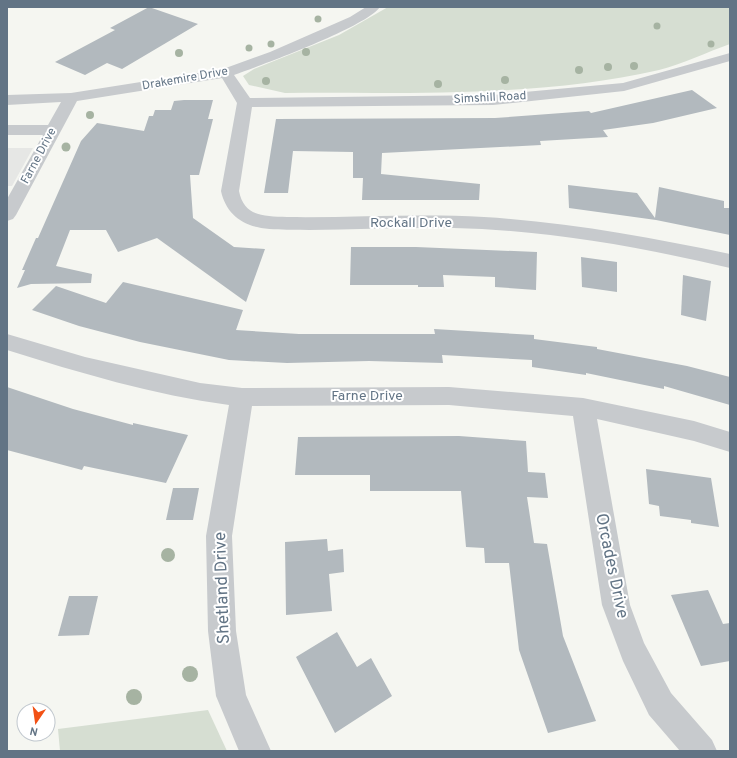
<svg xmlns="http://www.w3.org/2000/svg" width="737" height="758" viewBox="0 0 737 758" font-family="Overpass,sans-serif">
<rect width="100%" height="100%" fill="#f5f6f1"/>
<path fill="#e6e7e5" d="M7,148h26l-21,38h-5z"/>
<g fill="#d6ded2">
<path d="M388,7h342v37c-23,8 -47,20 -71,26 -123,28 -249,22 -374,23l-36,-8 -6,-9 11,-7 85,-34z"/>
<path d="M208,710l19,41h-167l-2,-22z"/>
</g>
<g fill="#b2b9be">
<path d="M149,7l49,17 -76,45 -15,-6 -22,12 -30,-13 60,-32 -5,-2z"/>
<path d="M692,90l25,18 -64,15 -50,7 5,7 -68,4 1,4 -159,8 -1,21 99,10 -1,16h-117l1,-22h-10v-26l-60,-1 -5,42h-24l12,-74 219,-1 94,-7 2,2z"/>
<path d="M184,100h29l-5,19h5l-14,56h-9l3,43 41,29 31,2 -19,53 -89,-64 -39,14 -12,-22h-36l-14,36 36,8 -1,9 -60,1 -14,4 8,-18h-3l14,-32h2l43,-97 16,-18 47,8 5,-15h4l2,-6h16l3,-9z"/>
<path d="M568,185l69,8 18,25 4,-31 65,14v7h6v27l-74,-15 -87,-12z"/>
<path d="M351,247h65l121,5 -1,38 -41,-3v-10l-52,-2 1,12h-26v-2h-68z"/>
<path d="M581,257l36,5v30l-35,-5z"/>
<path d="M683,275l28,6 -5,40 -25,-6z"/>
<path d="M123,282l120,28 -7,20 63,4h136l-1,-5 100,6v4l63,8v2l90,17 43,11v28l-66,-19v3l-78,-16v2l-54,-8v-7l-90,-5 1,8 -74,-2 -82,2 -58,-3 -89,-18 -61,-16 -47,-16 24,-24 50,17z"/>
<path d="M7,387l66,22 60,16v-2l55,12 -22,48 -82,-17 -2,4 -75,-20z"/>
<path d="M459,436l67,5 2,31 17,1 3,25 -21,-1 7,46 13,1 16,92 33,85 -48,12 -29,-83 -10,-87h-24l-1,-15 -18,-1 -5,-56h-91v-16h-75l3,-38z"/>
<path d="M646,469l65,9 8,49 -28,-4v-3l-31,-4 -1,-10 -10,-2z"/>
<path d="M173,488h26l-6,32h-27z"/>
<path d="M327,539l1,12 15,-2 1,23 -15,2 3,37 -46,4 -1,-73z"/>
<path d="M708,590l15,34 7,-1v38l-29,5 -30,-71z"/>
<path d="M69,596h29l-9,39 -31,1z"/>
<path d="M337,632l20,35 14,-9 21,38 -57,37 -39,-76z"/>
</g>
<g fill="none" stroke-linecap="round" stroke-linejoin="round">
<g fill="#c7cacd" fill-rule="evenodd">
<path d="M366,7h14c-14,20 -118,58 -146,68l16,23 243,-3 130,-12 107,-30v8l-106,30 -131,14 -241,2 -13,84c5,26 25,25 48,26 65,1 131,-4 197,0 83,5 165,20 246,37v14c-90,-21 -183,-38 -276,-40 -48,-1 -97,2 -145,2 -17,-1 -36,1 -52,-3 -19,-4 -32,-17 -36,-36l16,-88 -15,-25 -145,23 -61,114 -3,4 -6,2v-22l36,-64h-36v-10h41l13,-23 -54,3v-10l64,-2 152,-24 47,-17 80,-35z"/>
<path d="M7,334l78,23 115,26 42,5 207,-1 134,11 111,23 36,11v20l-36,-11 -97,-22 33,186 14,38 27,50 41,47 5,11h-37l-31,-36 -26,-54 -21,-56 -29,-189 -124,-11 -197,1 -20,130 4,95 10,64 25,56h-32l-23,-55 -8,-65 -2,-95 23,-131c-75,-10 -149,-32 -222,-55z"/>
</g>
</g>
<g fill="#a6b3a2">
<circle cx="318" cy="19" r="3.5"/>
<circle cx="657" cy="26" r="3.5"/>
<circle cx="271" cy="44" r="3.5"/>
<circle cx="711" cy="44" r="3.5"/>
<circle cx="249" cy="48" r="3.5"/>
<circle cx="306" cy="52" r="4"/>
<circle cx="179" cy="53" r="4"/>
<circle cx="634" cy="66" r="4"/>
<circle cx="608" cy="67" r="4"/>
<circle cx="579" cy="70" r="4"/>
<circle cx="505" cy="80" r="4"/>
<circle cx="266" cy="81" r="4"/>
<circle cx="438" cy="84" r="4"/>
<circle cx="90" cy="115" r="4"/>
<circle cx="66" cy="147" r="4.5"/>
<circle cx="168" cy="555" r="7"/>
<circle cx="190" cy="674" r="8"/>
<circle cx="134" cy="697" r="8"/>
</g>
<g text-anchor="middle" dominant-baseline="central" stroke-width="4" stroke-linejoin="round" paint-order="stroke">
<g font-size="12" fill="#627485" stroke="#fff">
<text transform="translate(185 79) rotate(-10)">Drakemire Drive</text>
<text transform="translate(490 98) rotate(-3)">Simshill Road</text>
<text transform="translate(39 156) rotate(-62)">Farne Drive</text>
</g>
<g font-size="14" fill="#627485" stroke="#fff">
<text x="411" y="223">Rockall Drive</text>
<text x="367" y="396">Farne Drive</text>
</g>
<g font-size="17" fill="#627485" stroke="#fff">
<text transform="translate(611 566) rotate(78)">Orcades Drive</text>
<text transform="translate(223 588) rotate(-92)">Shetland Drive</text>
</g>
</g>
<rect width="737" height="758" fill="none" stroke="#627485" stroke-width="16"/>
<g transform="translate(36 722) rotate(193)"><circle r="19" fill="#ffffff" stroke="#c0c7ce"/>
<path d="M0-3L7 15L0 10L-7 15Z" fill="#f25115"/>
<text y="-6" font-size="11" font-weight="bold" text-anchor="middle" fill="#627485">N</text>
</g>
</svg>
